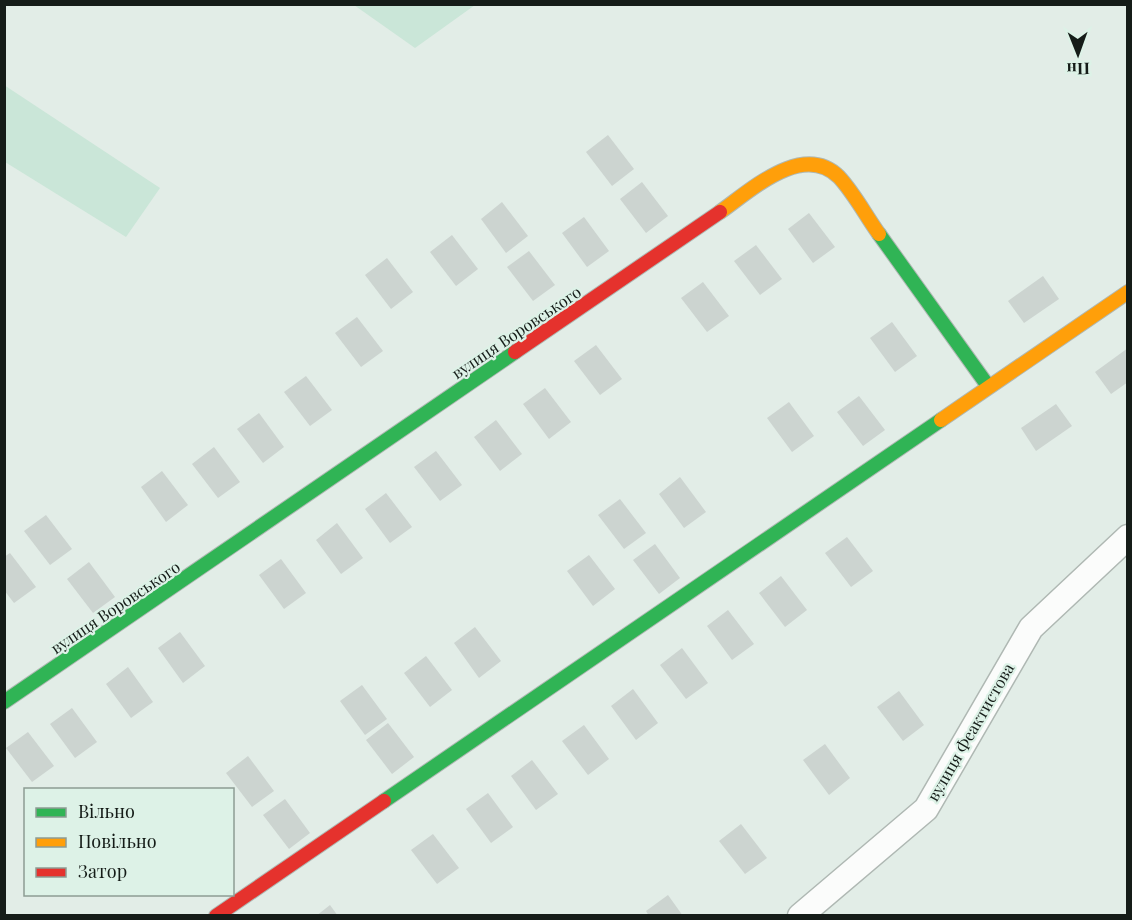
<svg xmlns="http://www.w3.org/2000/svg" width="1132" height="920" viewBox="0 0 1132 920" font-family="'Playfair Display',serif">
<rect width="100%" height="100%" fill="#e2ede7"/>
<g fill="#cae6d8">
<path d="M354,5h121l-60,43z"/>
<path d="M4,85l156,103 -34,49 -121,-75z"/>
</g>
<g fill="#ccd4d0">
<path d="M608,135l26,34 -22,17 -26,-34z"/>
<path d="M642,182l26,34 -22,17 -26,-34z"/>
<path d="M502,202l26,34 -22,17 -25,-34z"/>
<path d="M809,213l26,34 -22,16 -25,-34z"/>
<path d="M584,217l25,34 -22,16 -25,-34z"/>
<path d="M452,235l26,34 -22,17 -26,-34z"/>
<path d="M756,245l26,34 -22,16 -26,-34z"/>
<path d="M529,251l26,34 -22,16 -26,-34z"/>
<path d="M387,258l26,34 -22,17 -26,-34z"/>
<path d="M1043,276l16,23 -35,24 -16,-22z"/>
<path d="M703,282l26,34 -22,16 -26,-34z"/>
<path d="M357,317l26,34 -22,16 -26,-34z"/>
<path d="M892,322l25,34 -22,16 -25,-34z"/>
<path d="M596,345l26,34 -22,16 -26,-34z"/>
<path d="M1128,348v34l-17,12 -16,-22z"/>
<path d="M306,376l26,34 -22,16 -26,-34z"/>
<path d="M545,388l26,34 -22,17 -26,-35z"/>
<path d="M859,396l26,34 -22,16 -26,-34z"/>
<path d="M789,402l25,34 -22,16 -25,-34z"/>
<path d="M1056,404l16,22 -36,25 -15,-23z"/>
<path d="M259,413l25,34 -21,16 -26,-34z"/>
<path d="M496,420l26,34 -22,17 -26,-34z"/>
<path d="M214,447l26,35 -22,16 -26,-34z"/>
<path d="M436,451l26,34 -22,16 -26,-34z"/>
<path d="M162,471l26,34 -22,17 -25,-35z"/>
<path d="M680,477l26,35 -22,16 -25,-34z"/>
<path d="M386,493l26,34 -22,16 -25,-34z"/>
<path d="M620,499l26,34 -22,16 -26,-34z"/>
<path d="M46,515l26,34 -22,16 -26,-34z"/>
<path d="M337,523l26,35 -22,16 -25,-34z"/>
<path d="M847,537l26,34 -22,16 -26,-34z"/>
<path d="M655,544l25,34 -21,16 -26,-34z"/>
<path d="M10,553l26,34 -22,16 -10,-13v-33z"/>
<path d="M589,555l26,34 -22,17 -26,-35z"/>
<path d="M281,559l25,34 -22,16 -25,-34z"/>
<path d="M89,562l26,35 -22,16 -26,-34z"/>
<path d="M781,576l26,34 -22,17 -26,-34z"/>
<path d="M728,610l26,34 -22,16 -25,-34z"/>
<path d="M475,627l26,34 -22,17 -25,-35z"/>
<path d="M180,632l25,34 -22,17 -25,-35z"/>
<path d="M682,648l26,35 -22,16 -26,-34z"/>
<path d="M426,656l26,34 -22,17 -26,-34z"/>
<path d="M128,667l25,35 -22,16 -25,-34z"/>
<path d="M362,685l25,34 -22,16 -25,-34z"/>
<path d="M633,689l25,34 -22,17 -25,-34z"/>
<path d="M899,691l25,34 -21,16 -26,-34z"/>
<path d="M72,708l25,34 -22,16 -25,-34z"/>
<path d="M388,723l26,34 -22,17 -26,-34z"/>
<path d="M584,725l25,34 -21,16 -26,-34z"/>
<path d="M28,732l26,34 -22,16 -26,-34z"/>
<path d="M825,744l25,34 -21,17 -26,-35z"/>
<path d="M248,756l26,35 -22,16 -26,-34z"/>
<path d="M532,760l26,34 -22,16 -25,-34z"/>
<path d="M488,793l25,34 -22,16 -25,-34z"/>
<path d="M285,799l25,34 -21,16 -26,-34z"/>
<path d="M741,824l26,34 -22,16 -26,-33z"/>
<path d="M433,834l26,34 -22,16 -26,-34z"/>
<path d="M668,895l15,21h-34l-3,-5z"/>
<path d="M330,905l8,11h-22z"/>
</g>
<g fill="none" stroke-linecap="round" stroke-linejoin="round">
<g stroke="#afb8b3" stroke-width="27">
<path id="street" d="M800,916l126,-107 105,-181 97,-91"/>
</g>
<g stroke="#afb8b3" stroke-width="16">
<g id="fast">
<path d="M879,234l109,152"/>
<path d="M4,702l511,-350"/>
<path d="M384,801l557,-381"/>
</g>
</g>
<g stroke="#afb8b3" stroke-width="16">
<g id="slow">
<path d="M720,212c30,-21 83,-71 119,-35 15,16 27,39 40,57"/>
<path d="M941,420l187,-128"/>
</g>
</g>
<g stroke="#afb8b3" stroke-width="16">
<g id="jam">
<path d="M515,352l205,-140"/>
<path d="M216,916l168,-115"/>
</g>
</g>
<use href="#street" stroke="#fbfcfb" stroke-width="24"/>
<use href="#fast" stroke="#30b455" stroke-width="14"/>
<use href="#slow" stroke="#ff9f0a" stroke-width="14"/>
<use href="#jam" stroke="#e5322d" stroke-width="14"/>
</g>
<g text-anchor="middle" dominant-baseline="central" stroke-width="4.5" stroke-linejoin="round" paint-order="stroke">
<g font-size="16" fill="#151c18" stroke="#ddf2e7">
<text transform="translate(516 332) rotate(-34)">вулиця Воровського</text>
<text transform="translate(115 607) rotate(-34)">вулиця Воровського</text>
<text transform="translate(970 732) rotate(-60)">вулиця Феактистова</text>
</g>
</g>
<rect width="1132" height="920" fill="none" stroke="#151c18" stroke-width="12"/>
<rect x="24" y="788" width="210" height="108" fill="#ddf2e7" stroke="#8d9c94" stroke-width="1.5"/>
<rect x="36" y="808" width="30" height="9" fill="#30b455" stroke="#8d9c94" stroke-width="1.5"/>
<text x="78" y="818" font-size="18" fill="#151c18">Вільно</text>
<rect x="36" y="838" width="30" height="9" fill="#ff9f0a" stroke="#8d9c94" stroke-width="1.5"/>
<text x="78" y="848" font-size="18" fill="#151c18">Повільно</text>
<rect x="36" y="868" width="30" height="9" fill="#e5322d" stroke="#8d9c94" stroke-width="1.5"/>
<text x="78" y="878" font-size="18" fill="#151c18">Затор</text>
<g transform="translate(1078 54) rotate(179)" stroke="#ddf2e7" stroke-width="4.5" paint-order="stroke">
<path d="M0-4.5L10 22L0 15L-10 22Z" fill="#151c18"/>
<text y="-9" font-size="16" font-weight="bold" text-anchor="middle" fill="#151c18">Пн</text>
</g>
</svg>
